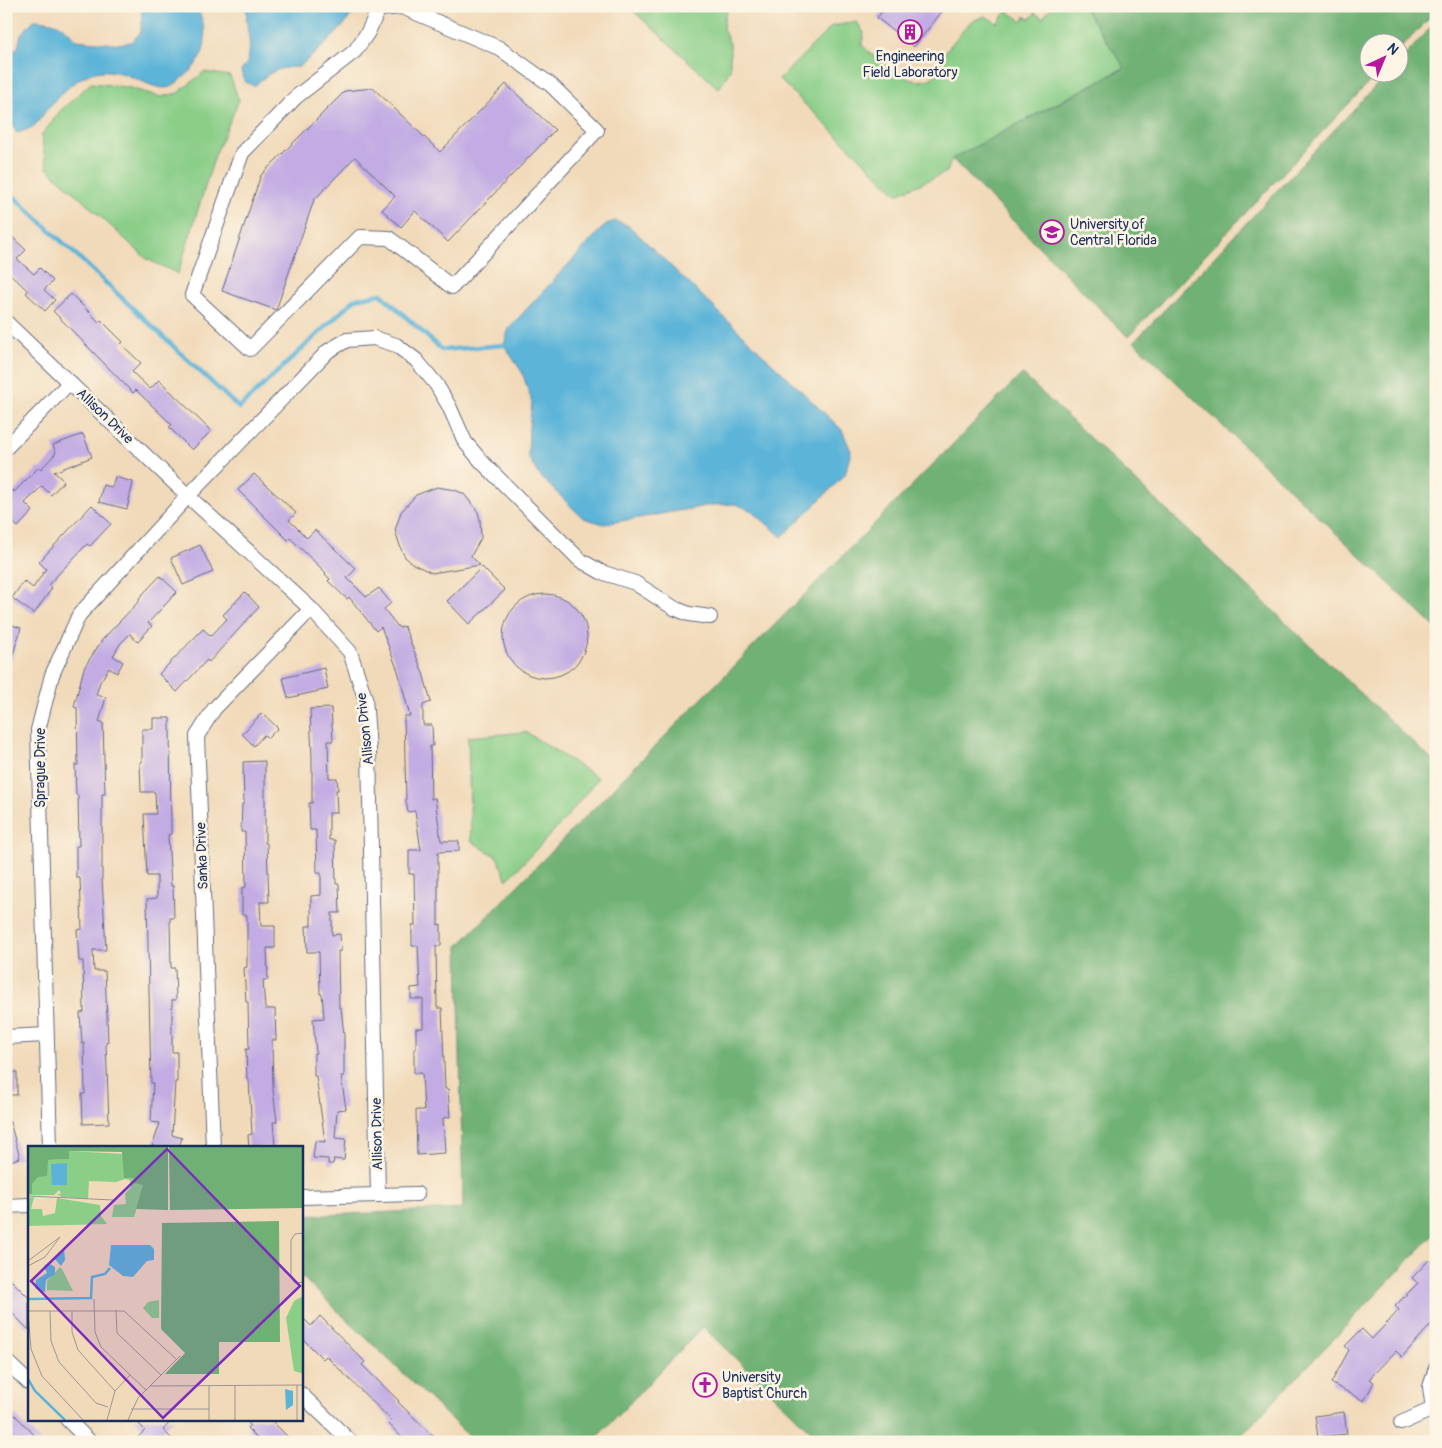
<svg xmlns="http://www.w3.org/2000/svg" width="1442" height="1448" viewBox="0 0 1442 1448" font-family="Pangolin,sans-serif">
<rect width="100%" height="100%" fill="#fcf5e5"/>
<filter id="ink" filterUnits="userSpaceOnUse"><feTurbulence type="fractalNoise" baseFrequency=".02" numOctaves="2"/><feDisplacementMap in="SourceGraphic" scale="10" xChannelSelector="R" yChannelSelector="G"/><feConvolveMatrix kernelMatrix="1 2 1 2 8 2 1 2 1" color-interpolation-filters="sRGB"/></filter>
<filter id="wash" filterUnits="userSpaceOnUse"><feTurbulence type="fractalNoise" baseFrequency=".0096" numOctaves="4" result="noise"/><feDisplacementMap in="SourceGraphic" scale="20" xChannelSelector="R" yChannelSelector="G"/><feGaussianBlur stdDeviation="1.12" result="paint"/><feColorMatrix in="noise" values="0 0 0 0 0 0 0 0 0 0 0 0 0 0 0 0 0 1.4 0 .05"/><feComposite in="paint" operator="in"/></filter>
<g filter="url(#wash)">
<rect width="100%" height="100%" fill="#f1daba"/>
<g fill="#8ace88" stroke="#527e73">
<path d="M628,6h103l-6,8 -2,15 7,15v26l-11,19z"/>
<path d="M1052,6h35l-2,4 40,57 -173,92 -5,13 -50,22 -118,-115 53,-53 25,-4 7,11 -2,12c15,15 42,41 65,35 3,-1 7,-4 10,-6l-3,-9 36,-43 15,-6 12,7 10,-12 15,10 3,-5 5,3 5,-6 8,5z"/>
<path d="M204,72l26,4 9,24 -24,55 -37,119 -31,-15 -100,-91 -6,-32 19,-25 31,-28 35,4 35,10 17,-4z"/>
<path d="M526,732l72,46 -31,39 -60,63 -10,-23 -26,-16 -3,-104z"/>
</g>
<g fill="#6fb174" stroke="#457069">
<path d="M1087,6h349v5l-36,38v-7h-30v30l8,1 -250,264 -176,-178 173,-91 -40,-59z"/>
<path d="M1436,22v606l-302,-286 254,-269 12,-1v-11z"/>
<path d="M1022,374l414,390v468l-201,210h-413l-119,-115 -111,115h-117l-174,-166v-60l162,-7 -5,-263z"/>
</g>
<g fill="#5bb4d8" stroke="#3b729b">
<path d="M142,6h53c9,12 13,34 7,48 -5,10 -12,19 -22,26 -2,2 -6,5 -9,7 -22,7 -51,-28 -84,-12 -16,8 -29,21 -40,35 -5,5 -9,14 -15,17 -4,3 -10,4 -15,6l-11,-17v-63h3l9,-5 3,-14 13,-14c22,1 29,4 42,20l41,4 14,-2 10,-10z"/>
<path d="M247,6h108c-3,17 -42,49 -56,61 -22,0 -29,5 -45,19l-10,-5 -3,-10c2,-3 6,-7 7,-11 5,-17 -4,-36 -1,-54z"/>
<path d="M615,221l14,5 213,204 9,21 -6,24 -63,62 -30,-26 -16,-7 -24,1 -108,19 -21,-6 -45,-44 -10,-18 1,-28 3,-26 -10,-30 -18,-27 5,-17 97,-104z"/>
</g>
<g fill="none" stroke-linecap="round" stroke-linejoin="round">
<path stroke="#5bb4d8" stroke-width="4.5" d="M6,189l233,219 116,-109 26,-5 61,56 62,-5"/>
</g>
<g id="blocks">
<g fill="#c2ace3">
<path d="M886,6h60l-32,41 -37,-29z"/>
<path d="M506,84l49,46 -107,112 -33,-31 -14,16 -19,-17 13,-14 -40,-39 -41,43 -38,110 -54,-19 39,-116 84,-84 28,-3 67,64z"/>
<path d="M6,231l20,19 -9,9 17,15 6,-6 13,13 -9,9 11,10 -10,11 -19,-18 2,-2 -22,-21z"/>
<path d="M71,294l28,28 2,-2 22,22 -2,2 20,19 -9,9 18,17 9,-9 52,51 -19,19 -23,-23 3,-2 -36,-35 -3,3 -80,-82z"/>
<path d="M83,434l9,23 -38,15 10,9 -13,14 -9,-9 -17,17 8,8 -15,16 -12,-11v-20l6,-6 2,2 25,-25 2,2 15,-16 -3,-8z"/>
<path d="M254,474l42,39 -7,7 18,18 8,-8 41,39 -9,9 19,19 13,-9 12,15 -7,6 15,19 5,-2 19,47 8,29 -8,3v20h9l1,21h-3l1,53 4,-1 6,43h18v10l-21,1v73l3,-1v22h-5l1,62h5l3,81h3l2,28 -7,1 2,35 -28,2 -1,-45h8l-2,-37h-8v-24h2v-21h7v-29h-12v-11l9,-1 -2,-41h-6v-21h3l-1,-51h-5v-24h12l-6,-39 -7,1 -2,-10 -2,-86h6l-12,-45 -17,-44 -5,4 -27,-34 -2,2 -19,-18 2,-2 -5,-5 1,-1 -36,-35 -2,2 -50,-50z"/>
<path d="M115,477l18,5 -6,27 -28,-7 4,-17 9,2z"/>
<path d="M437,487l18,3 9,4 14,18 2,8 1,18 -10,18 9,9 -48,8 -19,-9 -8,-7 -4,-8 -6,-19 6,-18 15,-17z"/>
<path d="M92,505l19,19 -21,22 -3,-2 -39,41 4,3 -18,26 -22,-16 12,-17 9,7 13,-19 -7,-7z"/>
<path d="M200,545l13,27 -30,13 -12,-27z"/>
<path d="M482,567l23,23 -36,34 -22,-23z"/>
<path d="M160,576l17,16 -29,31 4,3 -15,16 -7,-8 -10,10 -7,12 10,6 -6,11 -8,-5 -9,14 -4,13 10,2 -7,25h4l2,72h-3v84l4,72h-13l1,21h11l3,71h-2l3,81 -26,1 -1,-30h3l-1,-51 -2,1 -2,-31 4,-1 -1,-51h-4l-2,-31 5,-1 -2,-51h-4v-32h3l-1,-51h-2l-1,-30h3l-1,-57 -3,-1 10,-39 18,-28 38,-40 -1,-2z"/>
<path d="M245,592l14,15 -50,55 -2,-2 -30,32 -18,-18 44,-45 8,7 16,-17 -4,-4z"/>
<circle cx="545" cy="636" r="42"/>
<path d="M6,623l15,5 -12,39 -3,-1z"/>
<path d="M324,668l4,21 -40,9 -5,-20z"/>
<path d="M331,708l2,33h-5l1,37h8l1,12h-2l1,23h-8v27h6l1,44h3l1,29h-8v22l8,-1 1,17h-3l1,57h2l3,27v41h-3l5,33 -9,1 -2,28 11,1 -2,21 -10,-1 -1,5h-5v-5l-15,-1 2,-17 10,1 -9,-66h-2v-23h2l-3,-34 11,-1 -2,-24h-2l-1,-42h-12l-1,-26h5v-30l10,-1v-22h-4l-1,-43h-6l-1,-27h3v-45l-2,-49z"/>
<path d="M262,713l16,15 -10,10 -4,-3 -10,11 -12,-12z"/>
<path d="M153,718h17l1,116 -3,1 3,51h2l1,32h-4l1,50h4l1,32h-4v52h5v30h-2l-3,53 10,3 -3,9h-27l8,-24 -9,-1 2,-39h-2l-4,-184 10,-1v-22h-10l-3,-62h12l-1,-22h-14l-1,-30h2v-33h11z"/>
<path d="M265,761v82h2l2,59h-9l1,24h14v22h-8l1,32h-5l2,29h10l1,31h-4l1,50 4,32h-4l2,25h-26l-1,-12 4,-1 -3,-54h-2l-1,-31h3l-1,-47h-2l-2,-34 3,-1v-52h-5v-27l4,-1 -1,-55h-4l1,-28h2l-1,-42z"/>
<rect x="6" y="1072" width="11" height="23"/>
<path d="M6,1122h4l10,36 -14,4z"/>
<path d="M1429,1260l7,7v52l-34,38 -6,-6 -27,28 5,3 -10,19 -33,-18 18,-33 -4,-4 17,-17 10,10 27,-29 -4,-4 23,-23 -6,-5z"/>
<path d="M6,1275l23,23v32l-23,-23z"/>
<path d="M301,1316l10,10 9,-10 45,46 -3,3 37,36 -1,1 41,40h-33l-17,-18 3,-3 -66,-65 -3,3 -22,-22z"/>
<path d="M1344,1412l3,22 -29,3 -3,-21z"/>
<path d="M14,1414l27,28h-35v-20z"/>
<path d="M134,1419h39l-10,11 12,12h-41l11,-12z"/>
<path d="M245,1419h25l23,23h-32l-14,-14 3,-3z"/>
</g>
</g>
</g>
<g filter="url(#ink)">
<use href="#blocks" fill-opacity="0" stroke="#666b7e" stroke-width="1"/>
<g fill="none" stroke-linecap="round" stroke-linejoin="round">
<g stroke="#666b7e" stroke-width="16">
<g id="minor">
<path d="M380,9l22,-2 97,41 52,37 46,45 -145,157 -63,-49 -29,-1 -110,112 -58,-54 50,-142 54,-56 59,-46 13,-19 12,-26"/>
<path d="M6,322l182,174 123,113 39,43 15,46 4,52 9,445"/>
<path d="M6,448l64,-66"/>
<path d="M6,1037l40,-2"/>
<path d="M50,1147l-12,-417 14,-55 27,-60 109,-119 140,-145 19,-11 27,-2 22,7 20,15 20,24 13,22 16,36 17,20 98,98 21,12 34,11 39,25 15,6 21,3"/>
<path d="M213,1147l-16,-411 17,-27 97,-100"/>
<path d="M301,1197l116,-3"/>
<path d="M6,1206l23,-1"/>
<path d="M6,1361l23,22"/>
<path d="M301,1394l50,48"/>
<path d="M1433,1409l-3,-22 6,-19"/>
<path d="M67,1419l23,23"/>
<path d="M1401,1423l32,-14"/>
</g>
</g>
<use href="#minor" stroke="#fff" stroke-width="14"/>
</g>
</g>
<defs>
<g id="building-ring" transform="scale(1.25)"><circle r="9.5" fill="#fcf5e5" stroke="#b5179e" stroke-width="1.5"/><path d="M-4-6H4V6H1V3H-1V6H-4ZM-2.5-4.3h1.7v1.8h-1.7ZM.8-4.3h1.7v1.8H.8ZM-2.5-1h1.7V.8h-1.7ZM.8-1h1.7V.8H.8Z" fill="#b5179e"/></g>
<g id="university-ring" transform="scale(1.25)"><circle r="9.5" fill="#fcf5e5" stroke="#b5179e" stroke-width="1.5"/><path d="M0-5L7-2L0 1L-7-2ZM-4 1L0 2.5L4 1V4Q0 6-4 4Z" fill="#b5179e"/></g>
<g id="church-ring" transform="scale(1.25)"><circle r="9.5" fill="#fcf5e5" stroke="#b5179e" stroke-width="1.5"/><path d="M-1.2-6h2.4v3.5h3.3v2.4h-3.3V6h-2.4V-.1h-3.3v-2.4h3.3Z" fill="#b5179e"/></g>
</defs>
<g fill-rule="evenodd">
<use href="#building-ring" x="910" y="32"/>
<use href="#university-ring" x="1052" y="232"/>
<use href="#church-ring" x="705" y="1385"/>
</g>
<g text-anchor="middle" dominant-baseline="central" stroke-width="5" stroke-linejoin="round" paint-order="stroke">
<g font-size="14" fill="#1b2f5e" stroke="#fcf5e5" text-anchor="start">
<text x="910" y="56" text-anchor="middle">Engineering<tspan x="910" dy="16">Field Laboratory</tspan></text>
<text x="1070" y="224">University of<tspan x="1070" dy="16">Central Florida</tspan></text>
<text x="722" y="1377">University<tspan x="722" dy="16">Baptist Church</tspan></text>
</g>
<g font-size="14" fill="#1b2f5e" stroke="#fcf5e5">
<text transform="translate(105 416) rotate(44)">Allison Drive</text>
<text transform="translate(365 729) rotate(-96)">Allison Drive</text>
<text transform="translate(40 768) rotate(-90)">Sprague Drive</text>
<text transform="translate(202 856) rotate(-92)">Sanka Drive</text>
<text transform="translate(377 1134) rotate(-91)">Allison Drive</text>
</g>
</g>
<g transform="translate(28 1146)">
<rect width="275" height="275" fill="#f1daba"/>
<path d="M41,5l55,3 10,24 10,6 -10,33h-22l2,-12 12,-1 -1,-10 6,-7 -1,-7 -5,-1 -9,3 -27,-1 -1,18 -26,-2 -5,-3h4l-2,-4 -5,5h-26l4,-1v-10l15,-24 21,-1zM6,51l-3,12h11l1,7 12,-3 2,-15 43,7 1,11 6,8 -79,2v-28zM32,121l2,2 11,22 -26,-1v-9zM275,150v77h-2l-7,-2 -8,-53 8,-17zM131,154v18h-7l-9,-10 5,-6z" fill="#8ace88"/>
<path d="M0,1h140v63l-32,-1 7,-24 -9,-2v-5h-10l-2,-26 -53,-1v8l-21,1 -1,16 -9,1 -6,7v10h-4zM141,1h134v61l-133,2zM251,75l1,121h-61v32h-54l20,-21 -24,-24 1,-106z" fill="#6fb174"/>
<path d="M39,17v22h-15l-1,-21zM83,99h39l4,4v11l-7,1 -14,16 -10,-1 -14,-11zM36,102l1,12 -4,6 -7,-8zM20,117l7,4v7l-9,6 -1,12 -6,-1 -4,-3 1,-8 11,-7 -3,-7zM257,243l8,2v14l-7,5z" fill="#5bb4d8"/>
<path fill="none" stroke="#5bb4d8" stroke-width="2.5" d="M0,153l63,-1 1,-21 13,-3 5,-6M0,233l7,12 30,29"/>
<path fill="none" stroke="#9b9695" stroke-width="1" d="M0,50l85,4M275,87l-8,1 -4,6v38l4,5 8,-1M0,115l32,-24 -15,20 -17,9M66,153l1,33 6,15 45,43M88,164l1,23 44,42M0,165h96l52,48M0,165l3,38 11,27 41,44M22,165l1,30 8,21 37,41 12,4M44,165v21l6,18 37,41M181,239v35M207,239v35M269,239v35M122,240l153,-1M103,263h78M79,274l8,-29 15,-16M100,274l10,-22 42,-42"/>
<path fill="#7b2cbf" fill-opacity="0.15" stroke="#7b2cbf" stroke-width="2.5" d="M139,3l133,137 -137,132 -132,-137z"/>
<rect width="275" height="275" fill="none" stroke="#1b2f5e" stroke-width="2.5"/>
</g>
<rect width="1442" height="1448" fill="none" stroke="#fcf5e5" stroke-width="25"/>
<g transform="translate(1384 58) rotate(44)"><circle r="24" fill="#fcf5e5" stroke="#a2a6af"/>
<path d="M0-4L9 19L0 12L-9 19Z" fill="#b5179e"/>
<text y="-8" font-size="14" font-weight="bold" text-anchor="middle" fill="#1b2f5e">N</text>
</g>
</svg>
